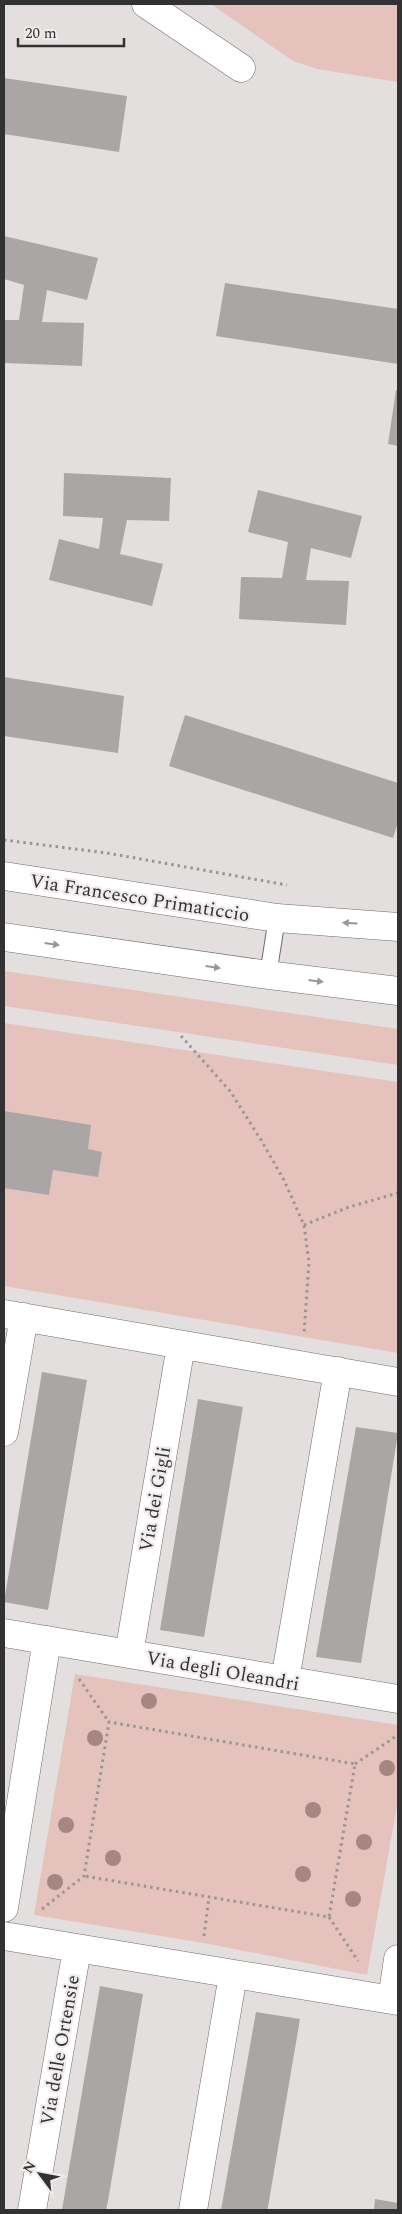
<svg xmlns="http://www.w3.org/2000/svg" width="402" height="2214" viewBox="0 0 402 2214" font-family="Spectral,serif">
  <rect width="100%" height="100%" fill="#e3dfde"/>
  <path fill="#e5c2bc" d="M211,4H398V82L317,69L293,61Z
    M4,971L398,1029V1065L4,1006Z
    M4,1023L398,1082V1353L4,1286Z
    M75,1674L398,1725V1800L367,1975L204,1943L34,1915Z"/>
  <path fill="#aaa6a5" d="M4,78L127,96L119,152L4,134Z
    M4,236L98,258L87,300L47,290L42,322L84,323L82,366L4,363V320H19L24,285L4,279Z
    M225,283L398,309V364L216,336Z
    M396,390H398V446L388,444Z
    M64,473L171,478L169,521L127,520L120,554L163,564L152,606L49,580L59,539L99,549L103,518L63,516Z
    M258,490L362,516L351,558L311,548L306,580L349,581L346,625L239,619L241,577L282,578L288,542L248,532Z
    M4,677L124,696L118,753L4,736Z
    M185,715L398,783V822L393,838L169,766Z
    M4,1111L91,1125L88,1149L102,1152L98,1177L53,1170L49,1195L4,1188Z
    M42,1372L87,1380L48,1610L4,1602Z
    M198,1399L243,1407L204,1637L160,1630Z
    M356,1427L398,1433L361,1663L316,1657Z
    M100,1986L143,1994L108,2201L106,2210H62Z
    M256,2012L300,2019L268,2207L267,2210H221Z
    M375,2199L398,2203V2210H374Z"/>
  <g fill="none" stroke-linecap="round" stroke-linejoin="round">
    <g stroke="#706c6b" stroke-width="18">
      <path id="service" d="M268,975L277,918"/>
    </g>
    <g stroke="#706c6b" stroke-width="29">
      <path id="minor" d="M146,4L241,68
        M4,1314L398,1382
        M4,1432L24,1317
        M4,1633L398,1699
        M129,1654L181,1345
        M285,1680L338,1371
        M4,1908L47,1640
        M4,1936L398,2001
        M392,2000L398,1959
        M32,2210L77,1949
        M193,2210L233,1975"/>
    </g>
    <g stroke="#706c6b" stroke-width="29">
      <path id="tertiary" d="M4,876L277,918L398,927
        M4,937L268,975L398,991"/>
    </g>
    <path stroke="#989695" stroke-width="3" stroke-dasharray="2.5 4" stroke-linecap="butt" d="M4,840L107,853L287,885
      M181,1036L230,1091L261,1140L284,1180L304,1225L309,1263L304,1334
      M304,1225L349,1207L398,1193
      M79,1679L109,1722
      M355,1764L398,1735
      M42,1909L84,1876L109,1722L355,1764L329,1917L84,1876
      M329,1917L358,1961
      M204,1936L209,1897"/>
    <use href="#service" stroke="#fff" stroke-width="16"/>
    <use href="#minor" stroke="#fff" stroke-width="28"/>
    <use href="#tertiary" stroke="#fff" stroke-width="28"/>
  </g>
  <g fill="#a68682">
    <circle cx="149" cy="1701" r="8"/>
    <circle cx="95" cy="1738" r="8"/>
    <circle cx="387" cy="1768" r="8"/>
    <circle cx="313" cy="1810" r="8"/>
    <circle cx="66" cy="1825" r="8"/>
    <circle cx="364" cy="1842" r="8"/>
    <circle cx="113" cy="1858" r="8"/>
    <circle cx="303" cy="1874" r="8"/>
    <circle cx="55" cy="1882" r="8"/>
    <circle cx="353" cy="1899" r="8"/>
  </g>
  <defs><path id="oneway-solid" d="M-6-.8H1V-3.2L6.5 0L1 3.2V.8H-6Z" transform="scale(1.25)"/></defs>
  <g fill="#999898">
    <use href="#oneway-solid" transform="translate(350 923) rotate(-176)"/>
    <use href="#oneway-solid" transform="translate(52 944) rotate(8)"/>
    <use href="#oneway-solid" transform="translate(213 967) rotate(8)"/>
    <use href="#oneway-solid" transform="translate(316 981) rotate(7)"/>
  </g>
  <g text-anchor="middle" stroke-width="4.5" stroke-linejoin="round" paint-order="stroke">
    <g font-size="19" fill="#333232" stroke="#f0eceb">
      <text transform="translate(140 897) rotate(9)" y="7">Via Francesco Primaticcio</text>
      <text transform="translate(154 1499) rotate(-80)" y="7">Via dei Gigli</text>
      <text transform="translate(223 1670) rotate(10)" y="7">Via degli Oleandri</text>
      <text transform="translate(59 2050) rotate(-80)" y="7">Via delle Ortensie</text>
    </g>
  </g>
  <rect width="402" height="2214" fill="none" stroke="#333232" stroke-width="10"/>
  <g transform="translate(40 2174) rotate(302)" stroke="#f0eceb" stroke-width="4" paint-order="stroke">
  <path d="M0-4L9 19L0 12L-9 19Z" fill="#333232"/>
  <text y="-8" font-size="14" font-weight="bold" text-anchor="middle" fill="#333232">N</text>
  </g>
  <path d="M18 38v8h106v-8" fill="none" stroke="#333232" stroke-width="2.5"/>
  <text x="25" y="38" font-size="15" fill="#333232" stroke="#f0eceb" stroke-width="4" paint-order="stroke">20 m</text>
</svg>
